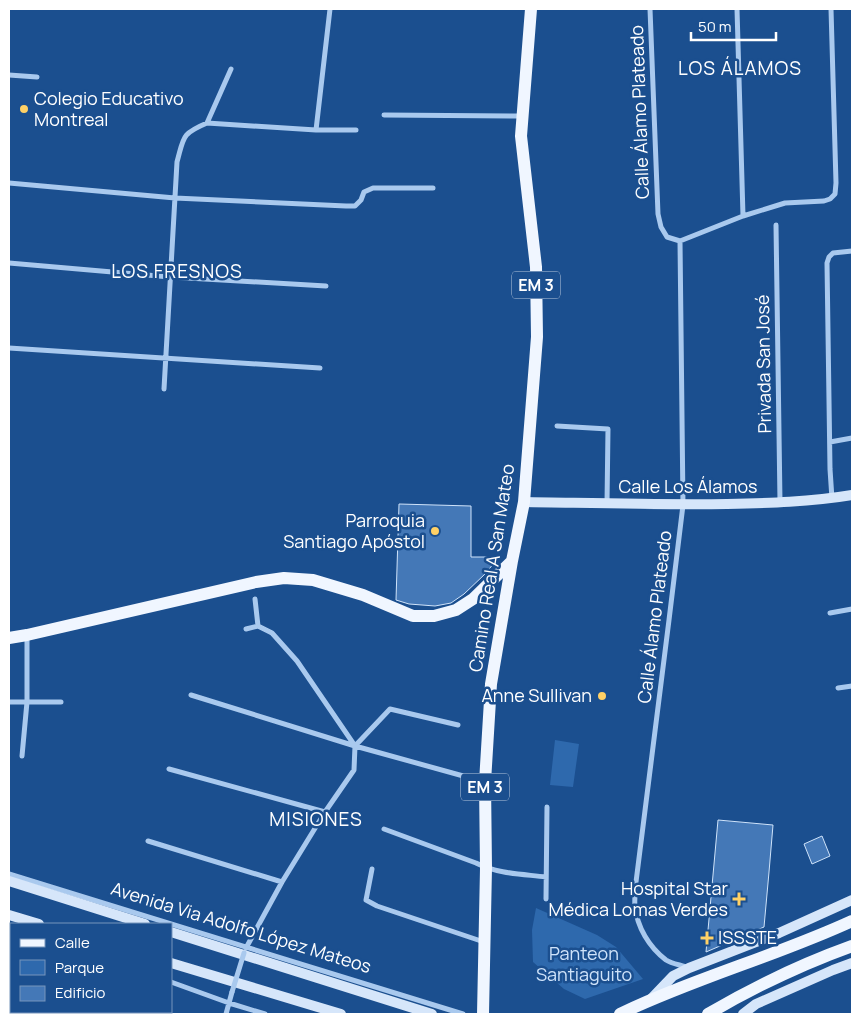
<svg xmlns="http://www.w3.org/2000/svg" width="861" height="1023" viewBox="0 0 861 1023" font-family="Manrope,sans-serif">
  <rect width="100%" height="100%" fill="#1b4f8f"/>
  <path fill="#2e69ad" d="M555,740L579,744L573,787L550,785Z
    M536,908L597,935L616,947L643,979L585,999L564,989L533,962L532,930Z"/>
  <path fill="#4478b7" stroke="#cfe3fa" d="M399,504L471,506V557H499L485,574L464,594L451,603L435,606L409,604L396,600Z
    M718,820L773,825L769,872L764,927L706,952Z
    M822,836L830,856L812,864L804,844Z"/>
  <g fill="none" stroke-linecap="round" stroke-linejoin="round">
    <path stroke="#a9c9ee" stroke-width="5" d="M650,9L658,214L661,227L667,237L680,241L743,216L785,203L824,201L830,199L835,194L836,183L831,9
      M737,9L743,216
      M9,75L37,77
      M384,115L522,116
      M207,123L231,69
      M316,130L330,9
      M9,183L175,198L346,206H355L361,200L364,192L373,188H433
      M776,225L780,502
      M680,241L683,505L669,620L636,882C636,890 634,898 635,906C637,927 649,947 666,960C672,964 682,965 689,968
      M9,263L170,277L326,286
      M9,348L320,368
      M164,389L177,162C184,137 181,134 207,123L316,130H356
      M557,426L608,429L607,503
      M830,442L852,438
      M832,499L830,469L827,263L829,257L833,253L852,251
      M830,613L852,609
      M246,629L258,626
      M838,688L852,686
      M191,695L355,746L485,782
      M9,702H61
      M355,746L390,709L458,725
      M22,756L27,702V635
      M169,769L325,812
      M384,829L476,863C498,874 522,874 546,877
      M148,841L282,882
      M372,869L366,900L377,906L484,942
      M9,874L463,1014
      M546,899L547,807
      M9,926L11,927
      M246,948L282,882L325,812L354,770L355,746L297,661L272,633L258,626L255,599
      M171,982L229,1003L265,1014
      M9,1009L11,1010
      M17,1012L25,1014
      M226,1014L232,992"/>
    <path stroke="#d6e6fa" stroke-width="10" d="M524,502C591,503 659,505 727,504C769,503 810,502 852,495
      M9,881L145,924
      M9,915L39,924
      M171,932L432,1014
      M171,963L341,1014
      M651,999L673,976L689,968L779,933L852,900
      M743,1014L756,1004L833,970L852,963"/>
    <path stroke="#f0f6ff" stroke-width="12" d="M9,638L27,635L256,582L284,578L313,580L363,595L413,616H434L456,610L473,599L512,561
      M483,1014L486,868L485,782L491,684L512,561L524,502L537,337L536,267L521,136L531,9
      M620,1014C695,978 776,956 852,921
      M708,1014C754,987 802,964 852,946"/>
    <path stroke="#a9c9ee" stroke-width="5" d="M232,992L244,953"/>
  </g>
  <g fill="#ffd166" stroke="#1b4f8f" stroke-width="2">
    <circle cx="24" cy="109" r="5"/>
    <circle cx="435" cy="531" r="5"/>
    <circle cx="602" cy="696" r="5"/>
    <path d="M736.5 891.5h5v5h5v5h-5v5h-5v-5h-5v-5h5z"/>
    <path d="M704.5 930.5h5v5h5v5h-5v5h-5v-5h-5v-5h5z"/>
  </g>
  <g text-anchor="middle" stroke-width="5" stroke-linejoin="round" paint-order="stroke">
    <g fill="#1b4f8f" stroke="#bbcadd" stroke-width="1">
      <rect x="512" y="271.5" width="48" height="27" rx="4"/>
      <rect x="461" y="773.5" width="48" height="27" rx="4"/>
    </g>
    <g font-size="16" font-weight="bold" fill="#fff">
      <text x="536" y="291">EM 3</text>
      <text x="485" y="793">EM 3</text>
    </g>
    <g font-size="18" fill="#fff" stroke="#1b4f8f" text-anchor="end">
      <text x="34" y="105" text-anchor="start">Colegio Educativo<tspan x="34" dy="21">Montreal</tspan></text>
      <text x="425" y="527">Parroquia<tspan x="425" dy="21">Santiago Apóstol</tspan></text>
      <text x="592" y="702">Anne Sullivan</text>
      <text x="728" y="895">Hospital Star<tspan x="728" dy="21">Médica Lomas Verdes</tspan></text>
      <text x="718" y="944" text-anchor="start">ISSSTE</text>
    </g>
    <g font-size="18" fill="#fff" stroke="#1b4f8f">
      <text transform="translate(640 112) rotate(-92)" y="6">Calle Álamo Plateado</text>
      <text transform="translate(764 364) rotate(-91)" y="6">Privada San José</text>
      <text x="688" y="493">Calle Los Álamos</text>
      <text transform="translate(492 568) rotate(-81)" y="6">Camino Real A San Mateo</text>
      <text transform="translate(655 617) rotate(-83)" y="6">Calle Álamo Plateado</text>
      <text transform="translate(241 928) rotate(17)" y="6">Avenida Via Adolfo López Mateos</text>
    </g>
    <g font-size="18" fill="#cfe3fa" stroke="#1b4f8f">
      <text x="584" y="960">Panteon<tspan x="584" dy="21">Santiaguito</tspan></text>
    </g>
    <g font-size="19" letter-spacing="1" fill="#fff" stroke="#1b4f8f">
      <text x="740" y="75">LOS ÁLAMOS</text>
      <text x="177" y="278">LOS FRESNOS</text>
      <text x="316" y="826">MISIONES</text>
    </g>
  </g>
  <rect width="861" height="1023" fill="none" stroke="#ffffff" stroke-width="20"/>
  <rect x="10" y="923" width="162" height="90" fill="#1b4f8f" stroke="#7695bc"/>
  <rect x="20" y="939" width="25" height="8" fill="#f0f6ff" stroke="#7695bc"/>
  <text x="55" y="948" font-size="15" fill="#ffffff">Calle</text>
  <rect x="20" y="960" width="25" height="15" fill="#2e69ad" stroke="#7695bc"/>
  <text x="55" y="973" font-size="15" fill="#ffffff">Parque</text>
  <rect x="20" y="986" width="25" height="15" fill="#4478b7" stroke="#7695bc"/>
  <text x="55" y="998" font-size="15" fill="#ffffff">Edificio</text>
  <path d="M691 32v8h85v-8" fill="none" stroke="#ffffff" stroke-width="2.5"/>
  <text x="698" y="32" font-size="15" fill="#ffffff" stroke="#1b4f8f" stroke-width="4" paint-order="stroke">50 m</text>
</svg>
